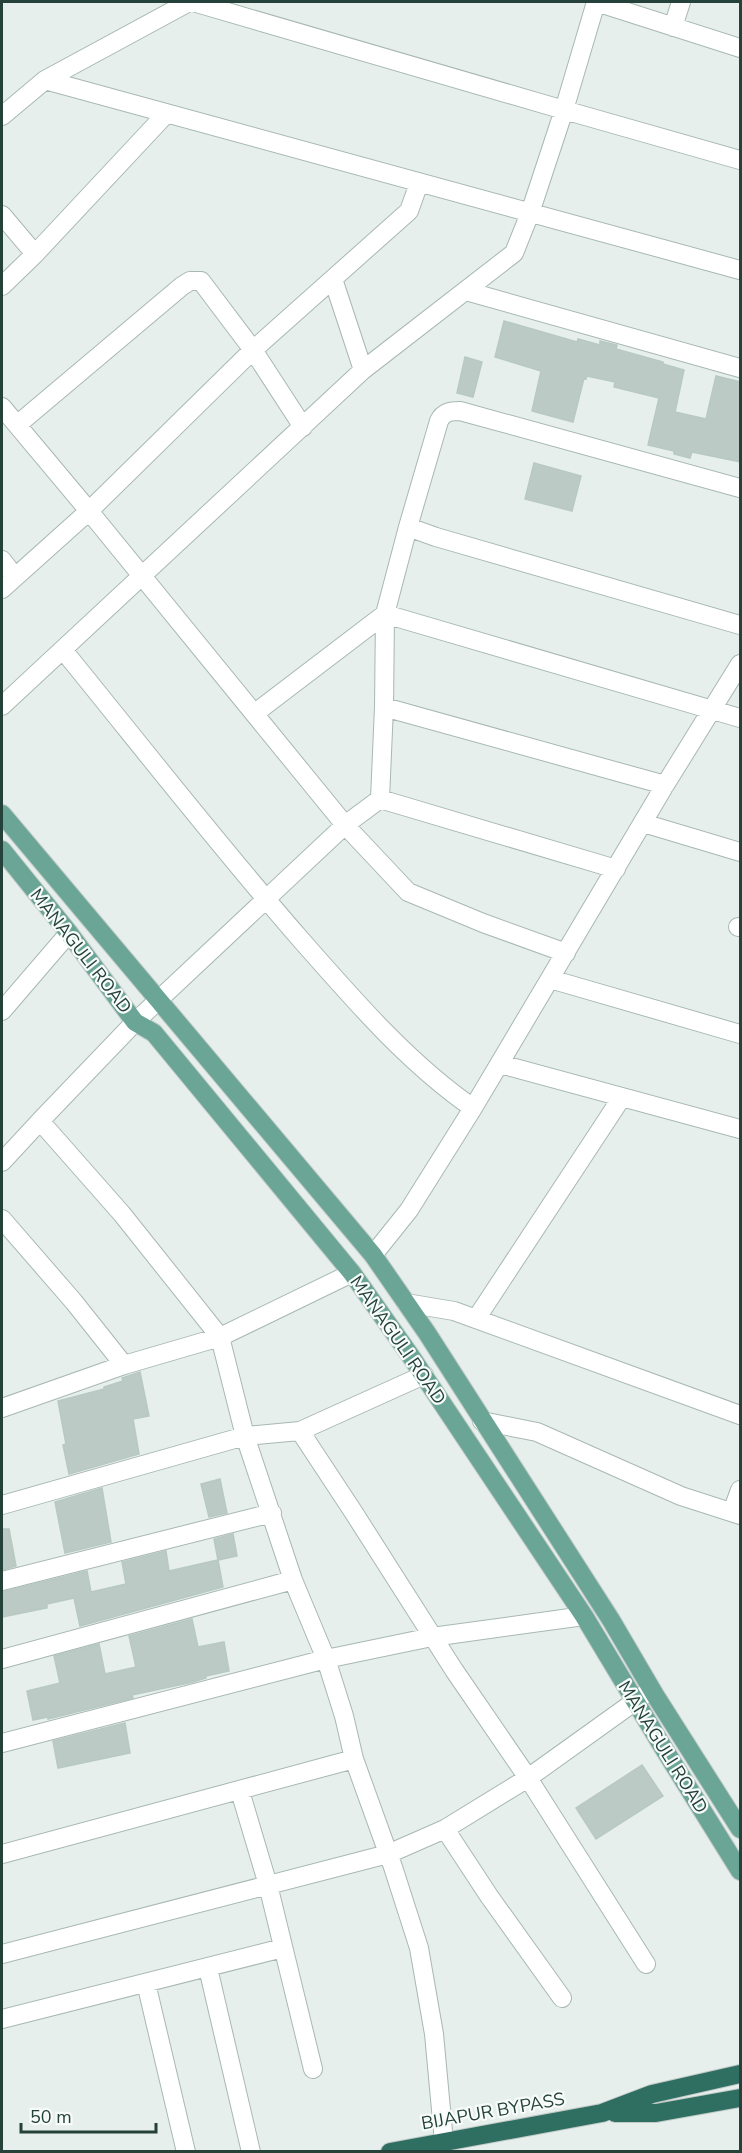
<svg xmlns="http://www.w3.org/2000/svg" width="742" height="2153" viewBox="0 0 742 2153" font-family="'Nunito Sans',sans-serif">
  <rect width="100%" height="100%" fill="#e6efeb"/>
  <path fill="#bbcac4" stroke="#b8c9c2" stroke-width="1.5" d="M504,321L577,342L578,339L600,345V341L617,345L616,349L663,362V364L684,370L675,412L706,419L716,376L741,382V462L692,452L690,458L674,454V451L648,445L659,398L614,387L615,382L587,376L586,379L584,378L573,422L532,411L541,371L495,357Z
    M465,357L482,362L473,397L457,393Z
    M534,463L581,476L572,511L525,499Z
    M140,1372L149,1416L133,1419L139,1454L69,1474L63,1445L66,1444L58,1401L104,1389V1387L123,1381L122,1378Z
    M220,1479L227,1513L209,1517L201,1484Z
    M102,1488L111,1542L65,1553L55,1502Z
    M2,1529H9L16,1566L2,1570Z
    M233,1534L237,1556L218,1560L214,1539Z
    M166,1551L169,1571L218,1560L223,1587L80,1626L74,1598L47,1604V1608L2,1617V1592L87,1571L91,1592L126,1584L122,1562Z
    M192,1619L198,1647L224,1642L229,1671L206,1676V1678L193,1682L132,1695L133,1698L48,1719V1717L33,1720L27,1691L60,1683L54,1656L99,1644L105,1674L136,1667L129,1636Z
    M125,1723L130,1753L58,1768L53,1741Z
    M642,1765L663,1796L596,1839L576,1808Z"/>
  <g fill="none" stroke-linecap="round" stroke-linejoin="round">
    <g stroke="#a8b8b2" stroke-width="20">
      <path id="street" d="M193,2L564,110L530,213L514,253L363,370L333,279
        M673,27L681,2
        M740,48L596,2L564,110L740,160
        M45,80L740,270
        M2,116L45,80L189,2
        M419,183L409,211L253,350L89,511L345,825L408,892L483,923L566,953
        M2,215L35,254L166,114
        M2,286L35,254
        M466,291L740,368
        M2,407L89,511L2,589
        M17,425L182,286L190,281H201L253,350L303,427
        M408,527L439,421C443,412 451,411 460,411L740,488
        M2,560L15,577
        M63,650C142,747 219,846 302,941C354,1000 408,1063 473,1108
        M2,706L363,370
        M384,707L665,785
        M255,713L385,614L740,718
        M380,799L384,707L385,614L408,527L436,537L740,625
        M643,823L740,852
        M738,927H740
        M550,979L740,1034
        M2,1011L69,933
        M500,1064L740,1129
        M2,1162L40,1121
        M2,1219L74,1302L124,1365
        M373,1255L409,1210L473,1108L665,785L740,664
        M406,1303L454,1311L740,1415
        M476,1319L622,1097
        M2,1408L124,1365L220,1337L352,1273
        M482,1421L537,1432L681,1496L740,1515
        M300,1431L354,1513L454,1670L528,1778L646,1964
        M2,1505L245,1436L300,1431L424,1375
        M732,1512L740,1490
        M2,1581L272,1513
        M2,1659L293,1580
        M2,1743L326,1659L432,1637L584,1616
        M240,1791L268,1885L313,2069
        M445,1829L489,1896L562,1998
        M2,1854L354,1759
        M2,1954L388,1854L445,1829L528,1778L648,1692
        M208,1968L251,2152
        M146,1983L186,2152
        M2,2019L283,1948
        M444,2142L434,2034L419,1948L393,1867L354,1759L344,1716L326,1659L293,1580L245,1436L220,1337L122,1214L40,1121L135,1022L345,825L380,799L616,869"/>
    </g>
    <g stroke="#c2cac8" stroke-width="20">
      <path id="primary" d="M2,814L373,1255L427,1333L611,1620L655,1695L740,1829
        M2,850L69,933L135,1022L154,1033L352,1273L410,1355L584,1616L661,1744L740,1871"/>
    </g>
    <g stroke="#c2cac8" stroke-width="20">
      <path id="highway" d="M615,2113H656L740,2098
        M390,2152L602,2113L652,2094L740,2074"/>
    </g>
    <use href="#street" stroke="#fff" stroke-width="18"/>
    <use href="#primary" stroke="#6aa596" stroke-width="18"/>
    <use href="#highway" stroke="#2f6f62" stroke-width="18"/>
  </g>
  <g text-anchor="middle" stroke-width="4.5" stroke-linejoin="round" paint-order="stroke">
    <g font-size="18" fill="#24423a" stroke="#f7fbf9">
      <text transform="translate(81 951) rotate(52)" y="6">MANAGULI ROAD</text>
      <text transform="translate(398 1340) rotate(55)" y="6">MANAGULI ROAD</text>
      <text transform="translate(663 1747) rotate(58)" y="6">MANAGULI ROAD</text>
      <text transform="translate(493 2111) rotate(-10)" y="6">BIJAPUR BYPASS</text>
    </g>
  </g>
  <rect width="742" height="2153" fill="none" stroke="#24423a" stroke-width="6"/>
  <path d="M21 2123v9h135v-9" fill="none" stroke="#24423a" stroke-width="3"/>
  <text x="30" y="2123" font-size="18" fill="#24423a" stroke="#f7fbf9" stroke-width="4.5" paint-order="stroke">50 m</text>
</svg>
